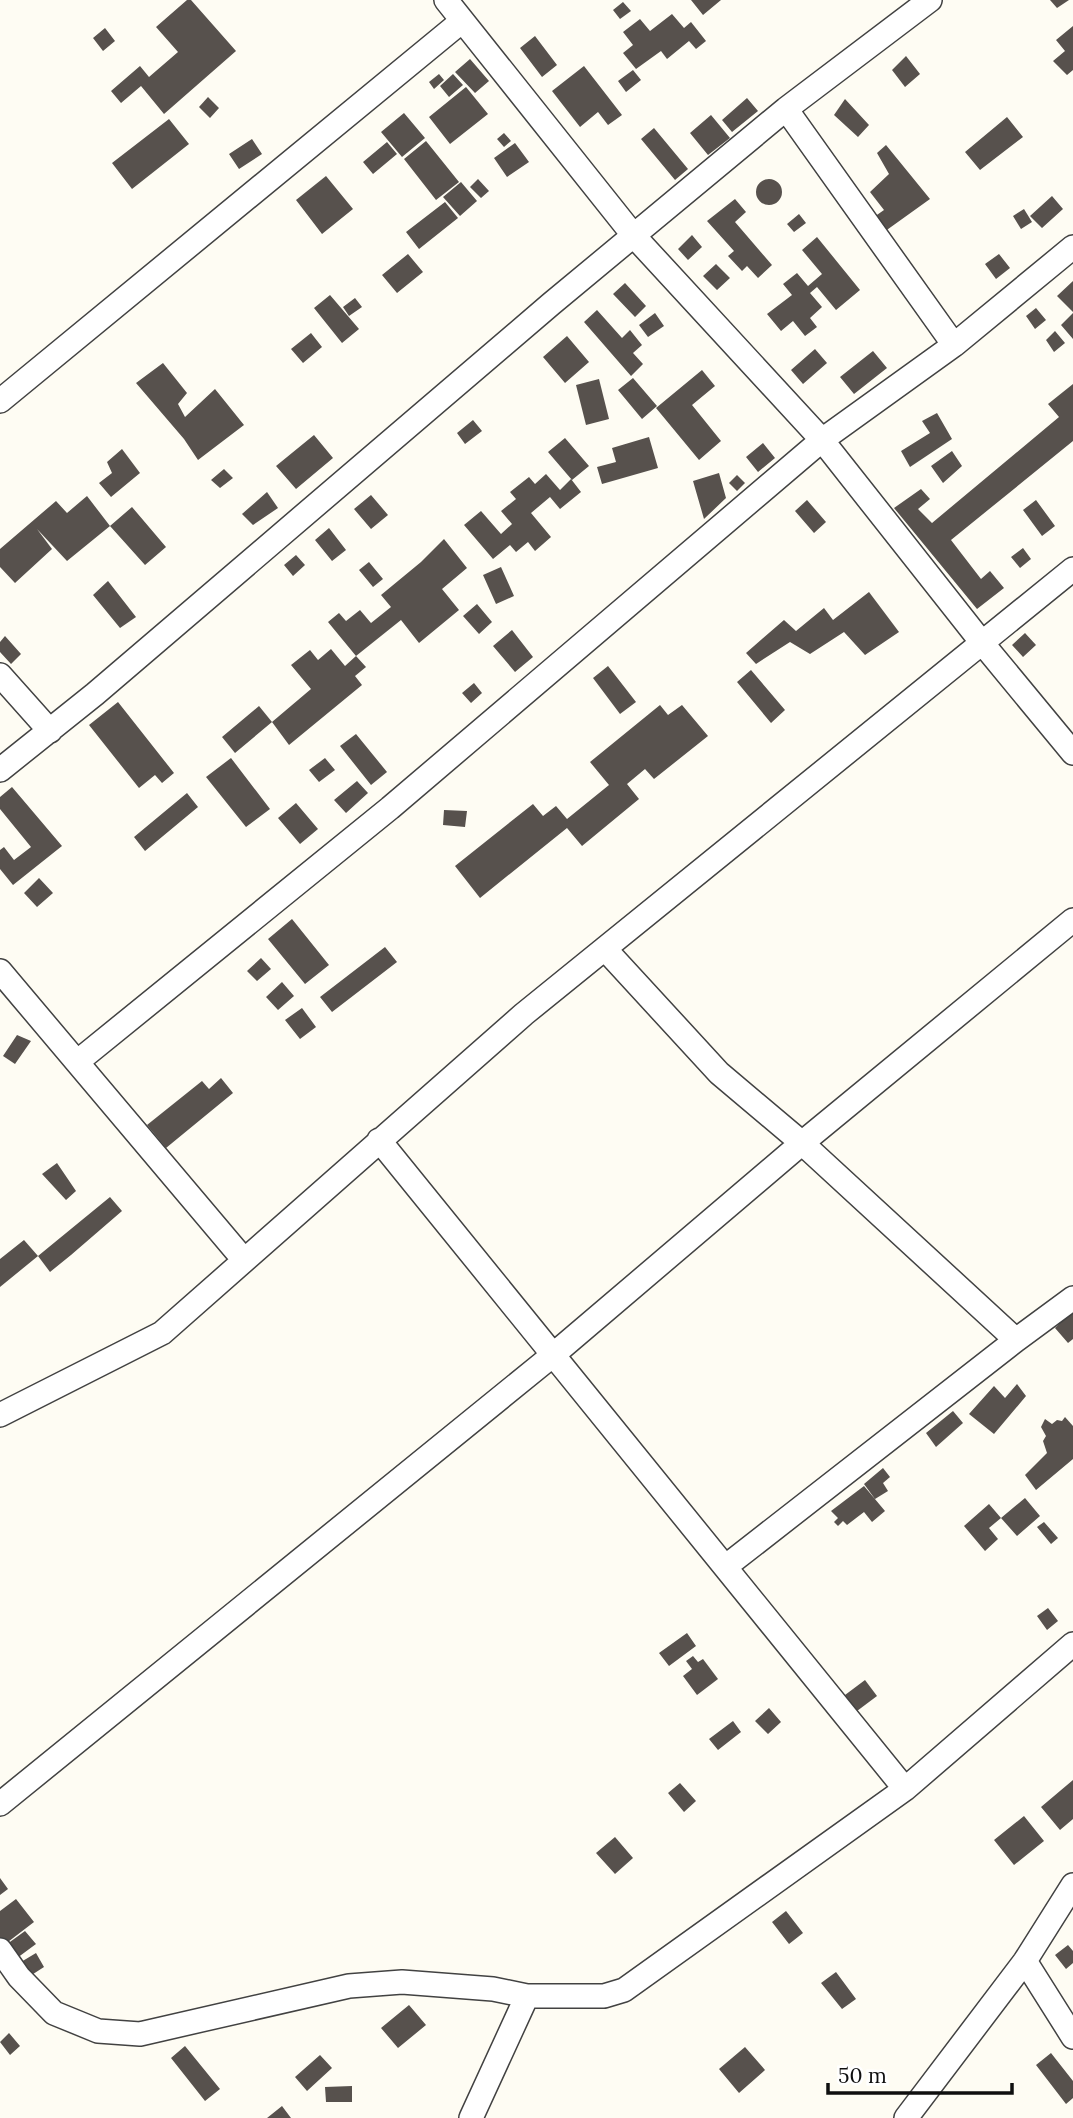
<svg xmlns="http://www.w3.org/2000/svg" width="1073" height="2118" viewBox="0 0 1073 2118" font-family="Lora,serif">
  <rect width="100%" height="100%" fill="#fefcf3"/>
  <path fill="#57514d" d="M187,0H191L236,51L164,114L141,86L121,103L111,91L140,66L149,77L178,52L156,27Z
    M691,0H721L703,15Z
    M1050,0H1069L1057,8Z
    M623,2L631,11L620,19L613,10Z
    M672,14L684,28L691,22L706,41L696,49L689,41L667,59L661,51L636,69L623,53L633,45L623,32L640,19L650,31Z
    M1073,26V70L1067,75L1053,61L1065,51L1056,40Z
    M105,28L115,41L103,51L93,38Z
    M535,36L557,65L542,77L520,48Z
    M906,56L920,74L905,87L892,70Z
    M470,59L489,81L475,93L455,72Z
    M584,66L622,115L608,125L598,112L580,127L552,91Z
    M633,70L641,80L626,92L618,81Z
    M439,74L444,80L434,89L429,82Z
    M453,74L463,85L449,97L440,86Z
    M466,87L488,114L450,144L429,117Z
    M208,97L219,108L210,118L199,107Z
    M747,98L758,111L732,132L722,120Z
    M845,99L869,125L858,137L834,115Z
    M404,113L425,138L402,157L381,132Z
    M711,115L730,138L708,155L690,133Z
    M1007,117L1023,137L980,170L965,152Z
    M169,119L189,144L132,189L112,163Z
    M654,128L688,169L675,180L641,139Z
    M504,133L511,141L504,147L497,139Z
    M252,139L262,154L239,169L229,154Z
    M426,141L459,182L436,200L404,159Z
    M387,142L397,154L373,174L363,162Z
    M515,143L529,162L507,177L494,158Z
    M886,145L930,199L884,232L874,217L884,210L870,192L889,174L877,153Z
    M326,176L353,209L322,234L296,200Z
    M478,179L489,191L481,198L470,187Z
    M756 192a13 13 0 1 1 26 0a13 13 0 1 1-26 0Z
    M461,182L477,201L460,216L443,197Z
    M1052,196L1063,209L1042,228L1030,216Z
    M735,199L746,212L735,222L772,265L758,278L747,266L742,271L728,256L734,251L707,221Z
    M445,202L458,218L419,249L406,232Z
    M1024,209L1032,222L1021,229L1013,216Z
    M799,214L806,223L794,232L787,224Z
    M692,235L702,247L688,260L678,249Z
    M817,237L860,290L836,310L817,287L810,293L822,307L810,318L817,327L805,336L793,321L781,331L767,314L792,295L783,284L797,273L808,286L822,274L802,250Z
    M408,254L423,272L397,293L382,275Z
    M999,254L1010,268L996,279L985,264Z
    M716,264L730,278L717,290L703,276Z
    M1073,281V312L1057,296Z
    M625,283L646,306L635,317L613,294Z
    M330,295L359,329L342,343L314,308Z
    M355,298L362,307L349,316L343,307Z
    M1036,308L1046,320L1035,329L1026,316Z
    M597,310L622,338L630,330L642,345L633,353L643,364L631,376L584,322Z
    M655,313L664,326L648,337L639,325Z
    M1073,313V339L1061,325Z
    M1055,331L1065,343L1054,352L1046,340Z
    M311,333L322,347L303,363L291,349Z
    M567,336L589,362L565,383L543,357Z
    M815,349L827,363L803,384L791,370Z
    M873,351L887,368L854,394L840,377Z
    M163,363L187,393L178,404L185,417L215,389L244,425L198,460L184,439L136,383Z
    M702,370L715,386L692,405L721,441L699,460L656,408Z
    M633,378L657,406L642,419L618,390Z
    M599,379L609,419L586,425L576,385Z
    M1073,384V441L951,540L981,579L990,571L1004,588L977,609L894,508L921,489L930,499L918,509L932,523L1059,417L1048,404Z
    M937,413L952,439L910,467L901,451L930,433L922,421Z
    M473,420L482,431L465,444L457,433Z
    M314,435L333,458L296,489L276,466Z
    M649,437L658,468L602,484L597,467L616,462L612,448Z
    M565,438L589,466L572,480L548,452Z
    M763,443L775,458L758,472L746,457Z
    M122,449L140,473L111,497L99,483L112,473L107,462Z
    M952,451L962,466L943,483L931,466Z
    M224,469L233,478L220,488L211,480Z
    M719,473L726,498L704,519L693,481Z
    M546,474L560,490L571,479L581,492L560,509L550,497L531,513L551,537L535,551L528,542L516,552L510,545L493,559L464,525L481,511L501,534L512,524L501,511L516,499L510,492L529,477L535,484Z
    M737,475L745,483L737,491L729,483Z
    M267,492L278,508L253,525L242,514Z
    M371,495L388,515L371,529L354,509Z
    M87,496L110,526L132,507L166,547L145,565L110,526L67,561L37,529L52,549L15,583L0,567V549L56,501L67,513Z
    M807,500L826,522L814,533L795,511Z
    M1036,500L1055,526L1042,536L1023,510Z
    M329,528L346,550L332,561L315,540Z
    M444,539L467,568L442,589L459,610L419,643L401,620L356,656L328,622L339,613L346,621L360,610L371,623L391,607L381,595L421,562Z
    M1023,548L1031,559L1020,568L1011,557Z
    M296,555L305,565L293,576L284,565Z
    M369,562L383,579L373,587L359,570Z
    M501,567L514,596L496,604L483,575Z
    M108,581L136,617L120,628L93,595Z
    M869,592L899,632L865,655L844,632L810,654L790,642L756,664L746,653L784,620L796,631L824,608L833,620Z
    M477,604L492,622L479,634L463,616Z
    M512,630L533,657L515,672L493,646Z
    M1025,633L1036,645L1023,657L1012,645Z
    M5,636L21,654L11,664L0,652V642Z
    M331,649L345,666L356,656L366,667L355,676L362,685L289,745L272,722L235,753L222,737L259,706L272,722L311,689L291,665L310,650L318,660Z
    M608,666L636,702L620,714L593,678Z
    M751,670L785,710L771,723L737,682Z
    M474,683L482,693L471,703L462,693Z
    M118,702L174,773L162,783L155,775L139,788L89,725Z
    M660,705L668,715L682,705L708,736L654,779L645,769L627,784L639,799L582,846L567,828L480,898L455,866L533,804L543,816L556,806L567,819L609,785L590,762Z
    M356,734L387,772L371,785L340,746Z
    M231,758L270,809L246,827L206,777Z
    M325,758L335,770L319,782L309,770Z
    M357,781L368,793L346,813L334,800Z
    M12,787L62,846L13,885L0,869V850L4,847L14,860L31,847L0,809V797Z
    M187,793L198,807L145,851L134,837Z
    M296,803L318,829L300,844L278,818Z
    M444,810L467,811L465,827L443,825Z
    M39,878L53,893L37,907L24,893Z
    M292,919L329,965L305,984L268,939Z
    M385,947L397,962L332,1012L320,997Z
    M261,958L271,969L257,981L247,971Z
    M282,982L294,996L278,1010L266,997Z
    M302,1008L316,1027L300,1039L285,1020Z
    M17,1035L31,1041L15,1064L3,1056Z
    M221,1078L233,1093L166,1148L147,1125L202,1081L209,1089Z
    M57,1163L76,1191L66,1200L42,1174Z
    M110,1197L122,1211L71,1255L50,1272L38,1256L0,1287V1259L24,1240L38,1256Z
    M1073,1310V1339L1068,1343L1055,1328Z
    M1017,1384L1026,1396L994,1434L969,1414L994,1386L1005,1398Z
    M953,1411L963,1423L936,1447L926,1433Z
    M1065,1417L1073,1426V1459L1036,1490L1025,1475L1047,1453L1043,1441L1046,1436L1041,1427L1045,1419L1052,1424L1057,1420L1062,1421Z
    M883,1468L890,1477L883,1483L888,1491L875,1499L864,1484Z
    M864,1486L885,1511L872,1522L864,1512L847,1525L843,1521L838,1526L834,1522L838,1518L831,1511Z
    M1025,1498L1040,1516L1017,1536L1001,1518Z
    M989,1504L1001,1518L989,1528L998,1539L985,1551L964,1526Z
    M1044,1522L1058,1538L1051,1544L1037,1527Z
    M1048,1608L1058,1621L1047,1630L1037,1616Z
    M687,1633L696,1646L669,1666L659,1653Z
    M693,1656L698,1662L703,1659L718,1679L697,1695L683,1676L692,1669L686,1661Z
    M865,1680L877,1696L853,1714L841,1698Z
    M769,1708L781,1722L768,1734L755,1721Z
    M733,1721L741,1732L718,1750L709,1739Z
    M1073,1780V1819L1060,1830L1041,1807Z
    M680,1783L696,1801L684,1812L668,1793Z
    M1024,1816L1044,1841L1014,1865L994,1840Z
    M615,1837L633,1858L615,1874L596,1853Z
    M0,1878L8,1889L0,1895Z
    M16,1899L34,1922L4,1945L0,1940V1911Z
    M786,1911L803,1933L789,1944L772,1922Z
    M25,1931L36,1944L13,1961L3,1947Z
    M1068,1945L1073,1951V1963L1066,1969L1055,1955Z
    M36,1953L44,1967L30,1976L21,1962Z
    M836,1972L856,1999L842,2009L821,1983Z
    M409,2005L426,2025L398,2048L381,2028Z
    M9,2033L20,2046L10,2055L0,2042Z
    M185,2046L220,2089L205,2101L171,2058Z
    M745,2047L765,2070L739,2093L719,2069Z
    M1051,2053L1073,2081V2098L1066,2104L1036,2065Z
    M320,2055L332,2068L307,2091L295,2077Z
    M352,2086V2102H326L325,2087Z
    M282,2106L291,2118H267Z"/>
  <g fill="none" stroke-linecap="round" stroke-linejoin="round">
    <g stroke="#424242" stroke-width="26">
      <path id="street" d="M446,0L634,236L822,440L983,644L1073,753
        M786,109L954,345
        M0,401L462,21
        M0,675L50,731
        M0,770L95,694L551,304L786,109L930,0
        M605,949L719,1073L802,1143L1016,1340
        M0,971L244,1260
        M77,1062L390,808L822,440L954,345L1073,247
        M379,1140L905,1789
        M0,1415L162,1333L524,1014L1073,569
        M725,1567L1016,1340L1073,1298
        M0,1804L553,1355L802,1143L1073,920
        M0,1950L19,1977L54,2013L98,2031L140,2034L349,1986L402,1982L493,1989L527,1996H604L624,1990L905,1789L1073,1644
        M1025,1961L1073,2037
        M471,2118L527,1996
        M906,2118L1025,1961L1073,1885"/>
    </g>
    <use href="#street" stroke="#fff" stroke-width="23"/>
  </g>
  <path d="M828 2083v10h184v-10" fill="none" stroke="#0f0f0f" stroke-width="3.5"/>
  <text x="838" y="2083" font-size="21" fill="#0f0f0f" stroke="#ffffff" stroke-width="5" paint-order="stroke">50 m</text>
</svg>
